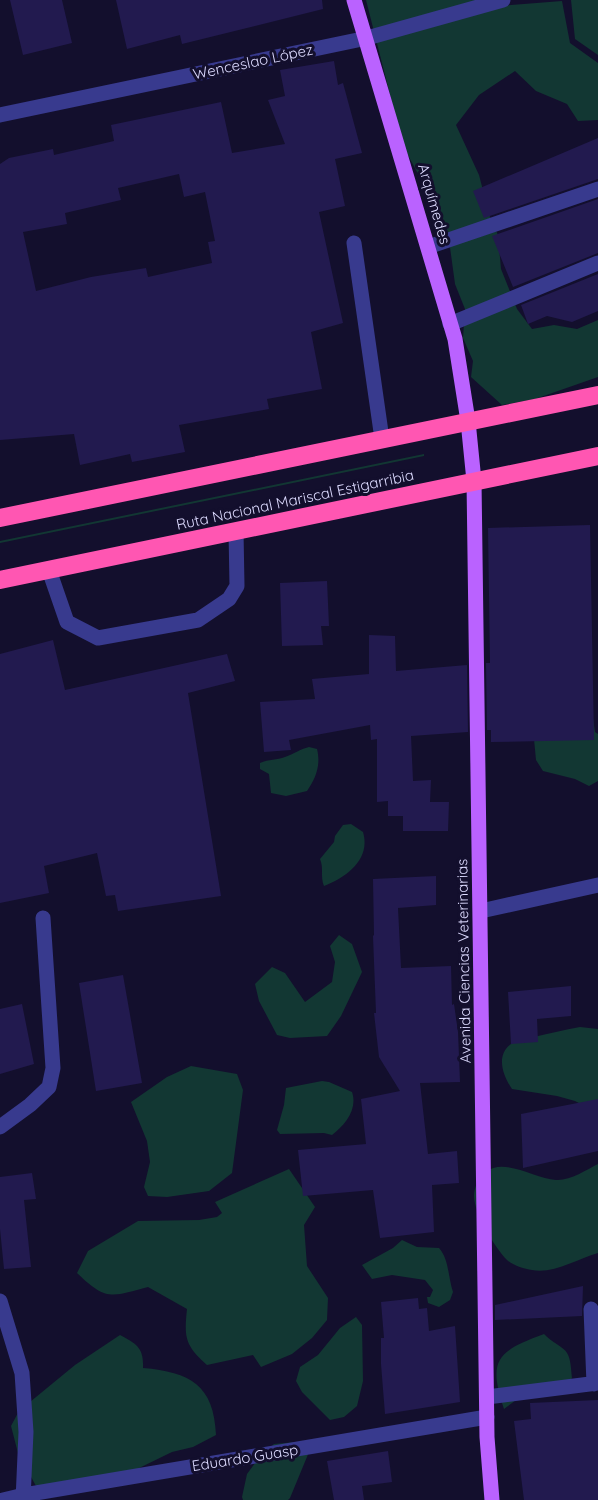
<svg xmlns="http://www.w3.org/2000/svg" width="598" height="1500" viewBox="0 0 598 1500" font-family="Quicksand,sans-serif">
  <rect width="100%" height="100%" fill="#130f2d"/>
  <path fill="#123733" d="M366,0H506L499,6L562,1L570,43L598,63V120L578,121L567,104L536,91L515,71L479,95L456,125L479,175L490,217L498,235L501,269L517,309L532,329L554,325L577,329L598,320V377L535,399L502,405L471,377L473,361L463,338L465,309L455,284L449,240L433,213L423,183L403,146Z
    M571,0H598V55L575,39Z
    M424,454V456L0,543V541Z
    M593,718L595,732L598,734V781L589,786L575,779L543,771L536,760L534,739Z
    M309,747L317,749C321,765 316,778 307,791L286,796L271,793L269,774L260,769V763C269,759 277,760 285,757C294,754 300,749 309,747Z
    M351,824L363,832C371,859 347,877 324,886C320,877 324,868 320,859L334,842L335,836L343,825Z
    M339,935L352,944L362,972L341,1016L327,1036L290,1038L277,1035L259,1001L255,984L272,967L285,973L305,1002L332,982L335,962L330,946Z
    M580,1027L598,1029V1113L575,1101L557,1096L512,1089C502,1074 494,1052 516,1041C521,1039 529,1039 534,1037C550,1033 564,1030 580,1027Z
    M191,1066L237,1074L243,1090L232,1173L209,1191L167,1197L148,1196L144,1187L150,1162L147,1141L131,1102L167,1077Z
    M322,1081L329,1082L352,1092C358,1109 345,1125 332,1135L324,1133L280,1134L277,1130L284,1105L286,1088Z
    M598,1164V1253C577,1259 554,1274 532,1270C524,1269 514,1266 507,1260C495,1248 474,1213 474,1196C474,1187 479,1178 486,1172C504,1157 535,1179 556,1180C570,1181 586,1170 598,1164Z
    M289,1169L315,1207L304,1225L307,1266L328,1298L327,1320L312,1338L292,1354L261,1367L253,1355L207,1365C185,1345 184,1338 187,1309L148,1287C111,1297 106,1301 77,1273L88,1251L138,1221L199,1220L217,1217L222,1213L215,1202Z
    M402,1240L417,1247L439,1248C449,1259 448,1277 453,1292L450,1300L439,1307L428,1303L427,1297H430L433,1290L425,1280L392,1275L372,1279L362,1265L393,1248Z
    M356,1317L362,1325L363,1381L357,1406L344,1417L330,1420L302,1392L296,1381L300,1367L318,1355L340,1328Z
    M544,1334C551,1342 564,1347 567,1353C571,1359 571,1370 572,1378L562,1391L520,1397L504,1409C487,1359 498,1351 544,1334Z
    M120,1335C137,1344 144,1348 143,1368C190,1372 214,1385 216,1435L193,1447L172,1452L133,1471L36,1486L18,1453L11,1426L19,1411L75,1365Z
    M296,1442L309,1452L290,1498L288,1500H243L242,1497L247,1474L261,1455L274,1444Z"/>
  <path fill="#221a4f" fill-rule="evenodd" d="M10,0H62L72,43L23,55Z
    M116,0H322L323,9L182,44L180,35L127,49Z
    M334,61L338,85L343,83L362,153L335,159L345,206L319,212L343,323L311,332L322,389L267,399L269,409L179,425L185,452L132,462L130,454L80,465L74,434L0,440V164L9,158L53,149L54,155L114,141L111,125L221,102L232,153L285,144L268,100L285,96L280,70ZM179,174L184,197L205,192L215,241L208,242L212,263L148,277L146,268L91,277L36,291L23,232L67,224L65,213L121,200L118,188Z
    M598,138V179L484,218L473,191Z
    M598,199V253L513,287L492,236Z
    M598,274V311L572,322L547,316L528,324L521,305Z
    M590,525L594,740L491,742V730H487L486,663H490L488,528Z
    M327,581L329,626H321L323,645L282,646L280,583Z
    M369,635L395,636L396,671L467,665L468,732L411,736L413,781L431,780L430,802H449L448,831H403V816H388V801L377,802V739L371,740L370,725L289,740L291,750L264,752L260,702L315,699L312,679L369,674Z
    M53,640L65,690L227,654L235,681L188,693L221,896L118,911L115,895L106,896L97,853L44,866L49,893L0,903V654Z
    M436,876V905L398,908L401,968L451,966L452,1005L454,1004L458,1032L460,1082L420,1083L428,1154L457,1151L459,1183L432,1185L434,1232L380,1238L373,1190L303,1196L298,1150L366,1144L361,1099L400,1091L379,1057L374,1013H376L373,936L374,935L373,879Z
    M123,975L142,1083L96,1091L79,983Z
    M571,986V1016L537,1019L538,1042L511,1044L508,992Z
    M22,1004L34,1064L0,1074V1009Z
    M598,1099V1151L523,1168L521,1114Z
    M32,1173L36,1199L24,1200L31,1267L4,1269L0,1229V1177Z
    M583,1286L582,1316L495,1320V1305Z
    M418,1298L419,1309L427,1308L429,1331L455,1326L460,1402L385,1414L381,1364V1338H384L381,1302Z
    M598,1400V1500H524L514,1421L531,1419L530,1403Z
    M388,1451L392,1482L362,1486L364,1500H334L327,1461Z"/>
  <g fill="none" stroke-linecap="round" stroke-linejoin="round">
    <path stroke="#383a8e" stroke-width="15" d="M0,115L367,38L503,0
      M354,243L382,439
      M428,247L598,189
      M450,324L598,263
      M49,570L67,622L98,638L198,620L229,599L237,586L236,531
      M481,911L598,885
      M0,1127L30,1105L49,1087L53,1068L43,918
      M0,1301L22,1373L26,1432L23,1500
      M591,1309L594,1384
      M487,1397L598,1383
      M3,1500L24,1495L487,1417"/>
    <path stroke="#ba62ff" stroke-width="15" d="M354,0L455,339L468,421L474,481L487,1437L492,1500"/>
    <path stroke="#ff56b2" stroke-width="18" d="M0,518L598,395
      M0,580L598,456"/>
  </g>
  <g text-anchor="middle" stroke-width="6" stroke-linejoin="round" paint-order="stroke">
    <g font-size="15" fill="#dddbff" stroke="#130f2d">
      <text transform="translate(253 62) rotate(-12)" y="5">Wenceslao López</text>
      <text transform="translate(434 204) rotate(74)" y="5">Arquímedes</text>
      <text transform="translate(295 500) rotate(-12)" y="5">Ruta Nacional Mariscal Estigarribia</text>
      <text transform="translate(464 961) rotate(-91)" y="5">Avenida Ciencias Veterinarias</text>
      <text transform="translate(245 1458) rotate(-9)" y="5">Eduardo Guasp</text>
    </g>
  </g>
</svg>
